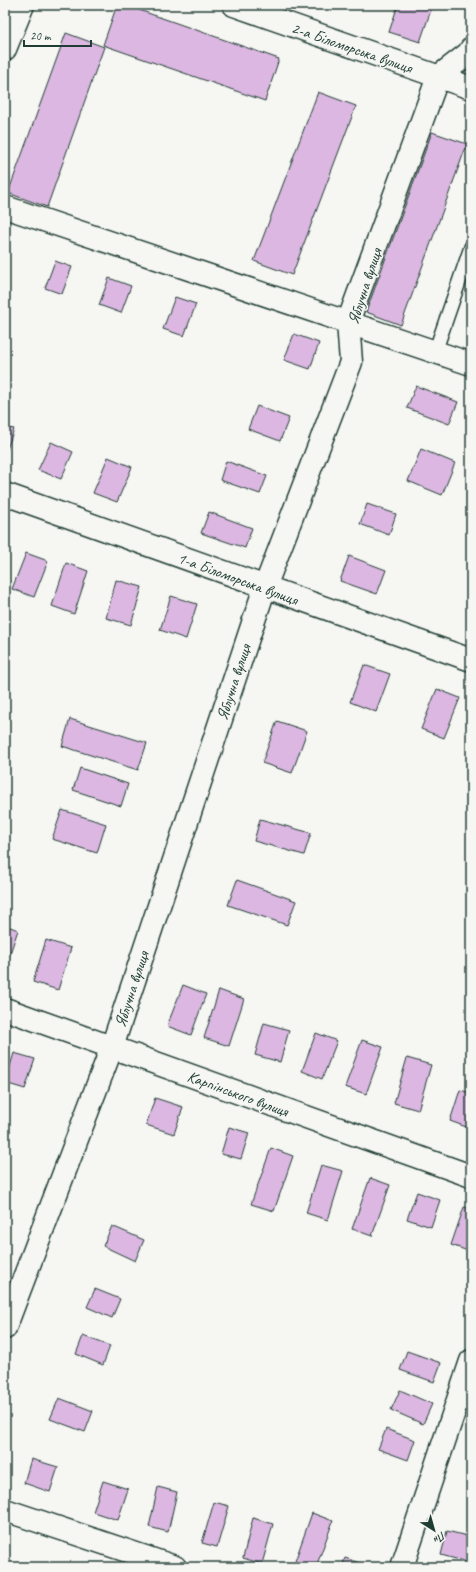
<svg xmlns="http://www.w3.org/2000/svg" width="476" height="1572" viewBox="0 0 476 1572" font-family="Caveat,sans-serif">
  <rect width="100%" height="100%" fill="#f6f6f2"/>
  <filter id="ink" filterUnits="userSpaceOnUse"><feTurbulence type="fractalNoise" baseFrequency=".025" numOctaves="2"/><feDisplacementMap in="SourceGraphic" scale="8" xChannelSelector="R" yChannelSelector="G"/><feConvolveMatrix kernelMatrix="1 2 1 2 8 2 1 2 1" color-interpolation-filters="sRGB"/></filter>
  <g filter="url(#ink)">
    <path fill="#dbb7e1" stroke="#1f3d34" d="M117,5H125L279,59L265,101L103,45Z
      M398,5H425L432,7L420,42L389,32Z
      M66,33L104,47L47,207L8,193Z
      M318,92L356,106L292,275L254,261Z
      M432,132L467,144L401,325L366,312Z
      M55,261L72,267L62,294L45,288Z
      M109,278L131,286L121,313L99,305Z
      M175,297L196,304L184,336L163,329Z
      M294,334L319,343L310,369L284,360Z
      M416,386L458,402L449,424L407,408Z
      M257,406L289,418L280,441L248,429Z
      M5,427L14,429L5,455Z
      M51,442L73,452L61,479L38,470Z
      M421,449L455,463L442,495L408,481Z
      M108,457L132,467L117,502L93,493Z
      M226,461L267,476L260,494L220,480Z
      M367,504L396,514L389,535L360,524Z
      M209,512L252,528L245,548L201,533Z
      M26,553L48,561L34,597L12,589Z
      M349,556L386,570L377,594L340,581Z
      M66,563L88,571L74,614L52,606Z
      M116,580L142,587L131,625L106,618Z
      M171,596L197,604L186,639L160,630Z
      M364,665L390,674L376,712L350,702Z
      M437,689L460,698L444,738L421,729Z
      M70,719L147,743L138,770L62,746Z
      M277,721L307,731L292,773L262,763Z
      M80,768L128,784L121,806L73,790Z
      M62,810L106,824L97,853L52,839Z
      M260,819L311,833L304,855L254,841Z
      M237,880L296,901L287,925L228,905Z
      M5,925L18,930L5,968Z
      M46,940L71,948L58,990L33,982Z
      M183,985L206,994L191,1035L167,1026Z
      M219,990L244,999L229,1046L204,1038Z
      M264,1023L289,1030L280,1062L255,1055Z
      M316,1033L337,1041L322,1079L302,1071Z
      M362,1040L383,1047L366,1094L345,1087Z
      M14,1053L35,1059L25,1089L5,1083Z
      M407,1058L431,1065L418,1110L394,1103Z
      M460,1090L471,1093V1122L469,1128L450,1121Z
      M155,1098L183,1107L174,1134L146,1125Z
      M229,1127L249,1133L241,1159L221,1154Z
      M271,1148L293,1156L274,1211L251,1204Z
      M321,1165L343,1171L328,1220L306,1213Z
      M370,1178L390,1185L372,1236L352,1229Z
      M417,1192L440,1200L431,1227L407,1219Z
      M464,1207L471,1209V1252L451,1245Z
      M112,1226L144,1240L135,1261L103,1246Z
      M95,1289L120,1299L112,1318L87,1307Z
      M83,1336L110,1346L103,1365L76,1354Z
      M407,1351L441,1363L434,1382L400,1370Z
      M400,1390L432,1404L423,1424L391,1410Z
      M59,1398L93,1411L85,1432L50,1419Z
      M386,1429L415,1440L408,1460L378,1449Z
      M31,1459L58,1467L50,1492L24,1483Z
      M103,1481L128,1489L118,1520L93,1512Z
      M158,1487L177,1492L168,1532L149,1527Z
      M214,1502L229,1506L217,1547L202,1543Z
      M312,1513L333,1521L316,1567H293Z
      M253,1518L273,1524L262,1564L243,1558Z
      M447,1531L471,1537V1563L441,1555Z
      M345,1558L372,1567H342Z"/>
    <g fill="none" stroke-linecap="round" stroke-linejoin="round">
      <g stroke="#1f3d34" stroke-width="16">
        <path id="service" d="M435,352L471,247"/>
      </g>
      <g stroke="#1f3d34" stroke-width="25">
        <path id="minor" d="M234,5L471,88
          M5,49L23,5
          M5,207L471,364
          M5,494L471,660
          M5,1009L471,1176
          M5,1328L112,1047L265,587L351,362L348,322L438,77L469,53L471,49
          M5,1510L175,1567
          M402,1567L471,1361"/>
      </g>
      <use href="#service" stroke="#f6f6f2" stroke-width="13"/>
      <use href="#minor" stroke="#f6f6f2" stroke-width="22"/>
    </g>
  </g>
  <g text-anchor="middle" stroke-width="3" stroke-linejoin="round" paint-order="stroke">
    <g font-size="16" fill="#1f3d34" stroke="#f6f6f2">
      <text transform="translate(352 47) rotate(19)" y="6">2-а Біломорська вулиця</text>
      <text transform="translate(364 286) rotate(-72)" y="6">Яблучна вулиця</text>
      <text transform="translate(238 578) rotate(20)" y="6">1-а Біломорська вулиця</text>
      <text transform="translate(233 682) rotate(-72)" y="6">Яблучна вулиця</text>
      <text transform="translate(131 989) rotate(-72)" y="6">Яблучна вулиця</text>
      <text transform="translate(238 1093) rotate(20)" y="6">Карпінського вулиця</text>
    </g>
  </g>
  <rect width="476" height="1572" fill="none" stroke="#f6f6f2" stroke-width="20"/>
  <rect x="10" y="10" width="456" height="1552" fill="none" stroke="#1f3d34" stroke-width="1.5" filter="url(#ink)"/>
  <g transform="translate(434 1530) rotate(143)" stroke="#f6f6f2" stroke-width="3" paint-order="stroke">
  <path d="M0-3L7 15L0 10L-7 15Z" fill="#1f3d34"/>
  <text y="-6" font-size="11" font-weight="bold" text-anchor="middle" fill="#1f3d34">Пн</text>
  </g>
  <path d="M24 40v6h67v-6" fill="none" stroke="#1f3d34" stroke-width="2"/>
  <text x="30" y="40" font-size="12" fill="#1f3d34" stroke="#f6f6f2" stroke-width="3" paint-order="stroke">20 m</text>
</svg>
